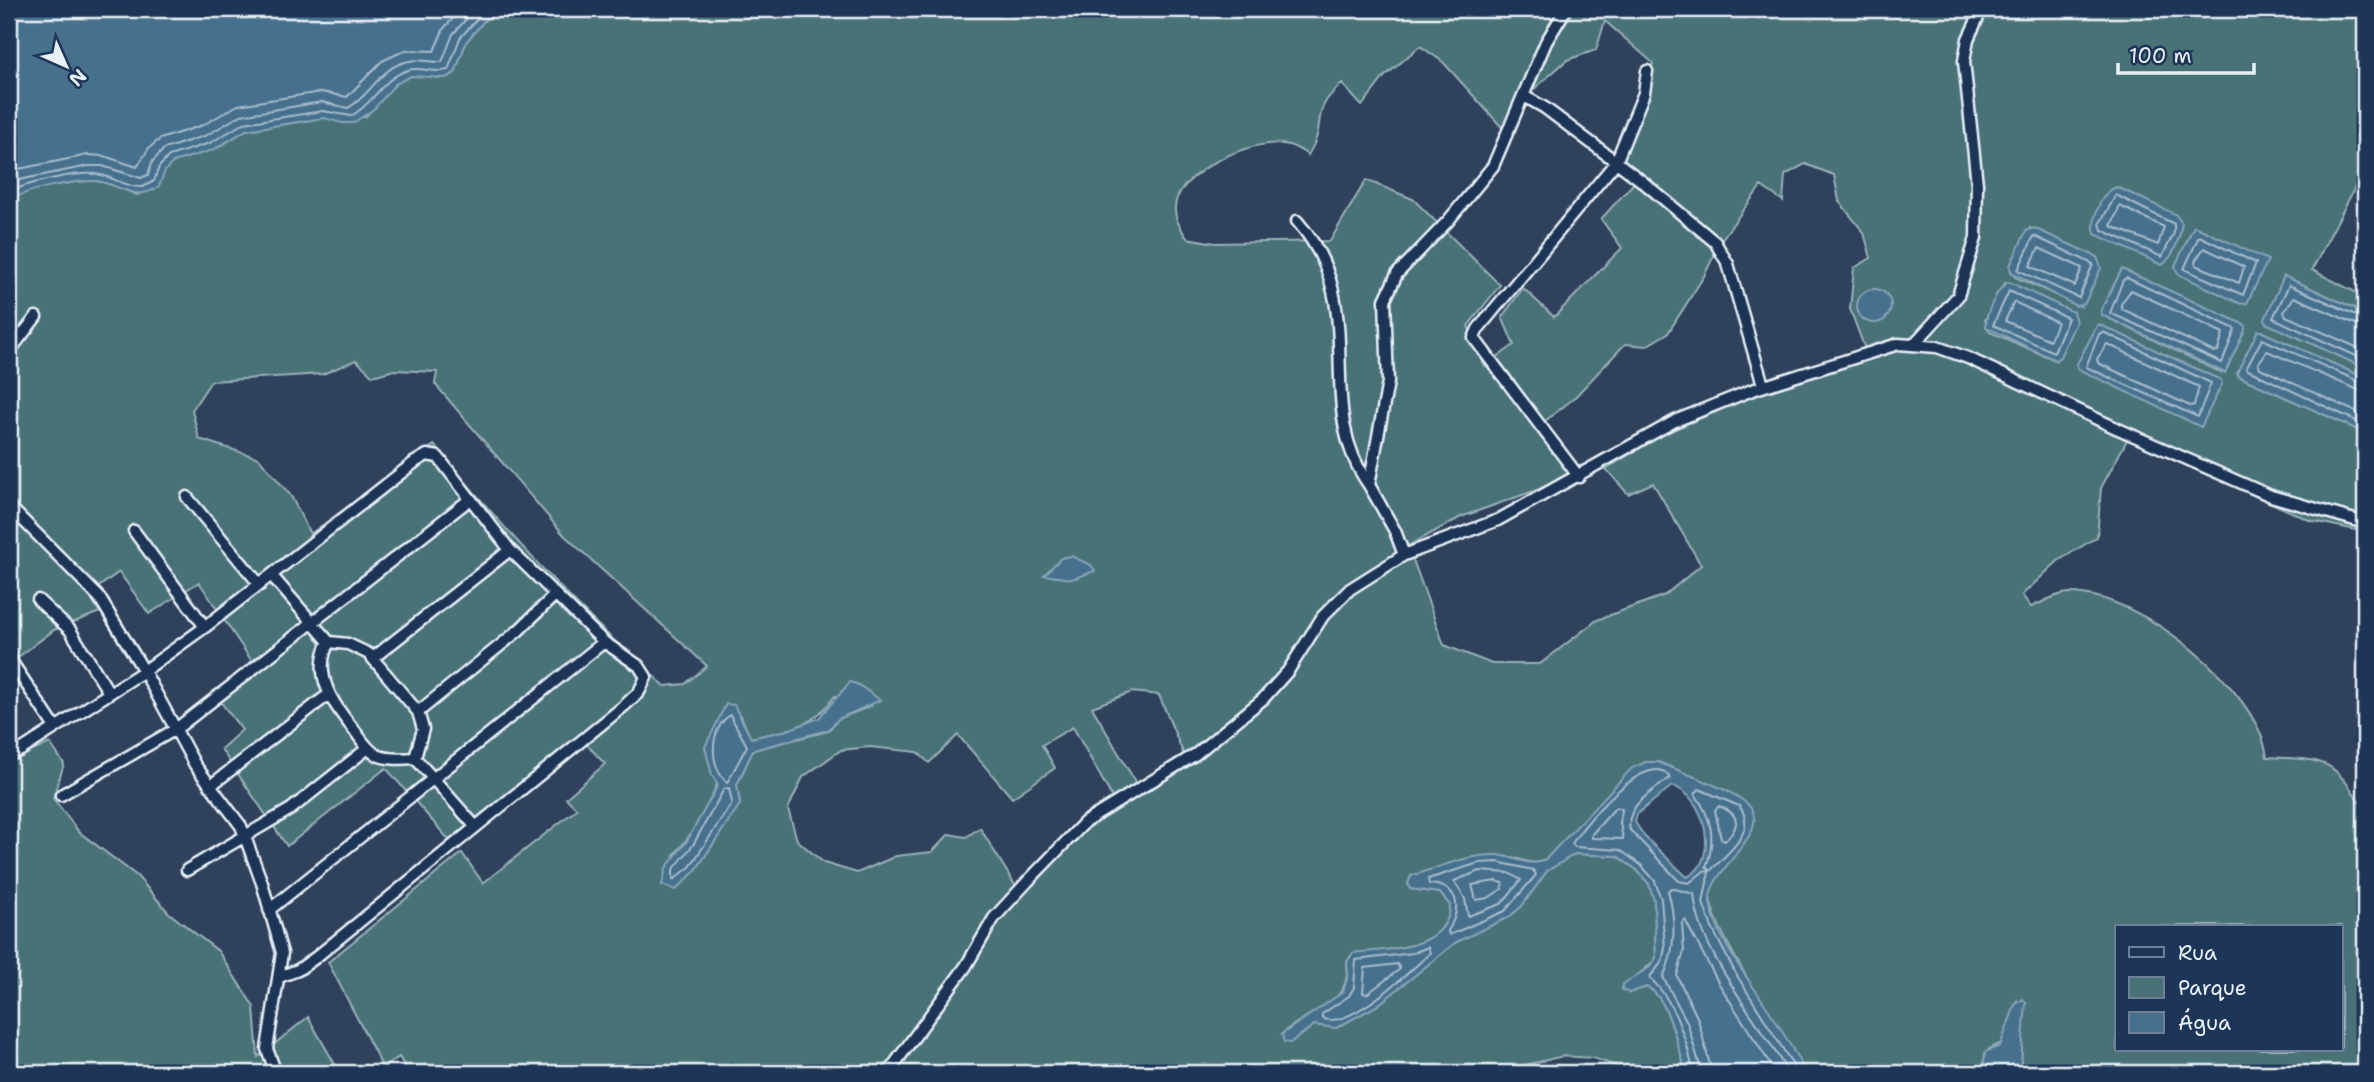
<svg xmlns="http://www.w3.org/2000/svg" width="2374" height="1082" viewBox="0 0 2374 1082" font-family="'Shantell Sans',sans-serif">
  <rect width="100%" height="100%" fill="#30415c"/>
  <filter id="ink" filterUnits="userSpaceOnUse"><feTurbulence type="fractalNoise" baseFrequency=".0143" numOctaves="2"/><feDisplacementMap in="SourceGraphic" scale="14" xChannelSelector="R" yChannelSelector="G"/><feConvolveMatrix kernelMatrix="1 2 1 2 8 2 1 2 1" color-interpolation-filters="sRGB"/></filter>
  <g filter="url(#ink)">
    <path fill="#497277" stroke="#98b2b8" stroke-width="2" fill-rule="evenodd" d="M494,9H2365V168L2312,270L2365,297V313L2284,276L2266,323L2365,368V378L2258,330L2238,376L2365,433V532L2309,520L2128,438L2101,488L2097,537L2058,561L2022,595L2031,607C2042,603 2059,592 2071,593C2141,594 2258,688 2267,757C2328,760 2331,757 2365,810V1073H2020L2024,1023L2017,1001L2002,1043L1989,1049L1984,1063L1994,1073H1806C1787,1038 1703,921 1710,889C1714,875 1726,865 1735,855L1729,792L1658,762H1646L1632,769L1545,860C1532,867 1522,858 1508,857C1474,854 1444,866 1411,876L1408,884L1410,889L1440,893L1450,905C1449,950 1386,950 1353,953L1347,962C1352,1006 1311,1007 1282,1034L1299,1037L1314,1025L1336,1028L1378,1005L1456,942L1509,917L1521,907L1547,871L1575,854L1617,856L1637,870L1649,884L1654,900L1656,959L1638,975L1629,993L1646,987C1669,994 1678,1052 1687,1073H1628L1619,1067L1593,1058L1563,1056L1526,1065L1520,1073H409L399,1057L383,1068L328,962L462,853L483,883L577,809L566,798L605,764L579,736L450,841L386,768L287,846L221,749L242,730L213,692L253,663L199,582L149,614L119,572L88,595L100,612L54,630L17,658L9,651V201C24,189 76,180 96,181C110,182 124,191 138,195L173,162L219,147L246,130L324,118L365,117C381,103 389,83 411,76C426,72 441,84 455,73L466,42ZM1605,21L1653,63L1615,152L1642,174L1601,219L1622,248L1554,317L1523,288L1502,317L1514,345L1485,366L1468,326L1500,285L1413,199L1366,180L1330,241L1215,243L1187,238C1179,226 1171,213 1177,198C1190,167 1257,136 1289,145C1295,147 1302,151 1308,155C1329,123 1307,113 1342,84L1362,106L1384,77L1420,46L1443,62L1506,132L1517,104L1567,60L1596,50ZM1805,164L1834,175L1839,201L1864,233L1871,258L1854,268L1850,309L1868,357L1770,389L1663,434L1606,469L1628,494L1653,483L1701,565L1665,595L1597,620L1540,664H1492L1444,645L1408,546L1461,517L1573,477L1535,429L1573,399L1625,344L1646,346L1668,333L1704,276L1722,239L1761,186L1783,201L1785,175ZM2030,228L2080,306L2015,277L2010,266ZM2122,270L2222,373L2102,315L2101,310ZM2005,283L2055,360L1990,332L1985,320ZM356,360L373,376L394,370L437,372L435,384L564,535L707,666L685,684L665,686C579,613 506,531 434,445L310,534L291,496L259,458L199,439L192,410L211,381L323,374ZM1132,692L1159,695L1184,755L1137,785L1092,707ZM835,696L871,706L838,719L828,731L753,750L737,785L740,804L695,871L674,855C709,817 725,765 741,716L750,738C789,730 811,729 835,696ZM1073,727L1112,797L1078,822L1015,885L980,828L966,837L949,834L932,852L896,856L857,873L824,863L797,840L788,809L803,777L841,750L870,747L917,752L929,763L958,735L1012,798L1055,768L1042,745ZM2117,926H2341V1049H2117Z
      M50,743L64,764L53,798L79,832L137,876L169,913L218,951L254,1007L258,1057L308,1017L340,1073H9V762Z"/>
    <path fill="#46708d" stroke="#87a4b8" stroke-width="2" fill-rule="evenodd" d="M9,9H494L466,42L455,73L445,78L411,76L395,84L375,108L353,123H342L324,118L246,130L213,150L173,162L165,171L159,186C136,204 119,183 96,181C76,180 25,189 9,201Z
      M2117,187L2175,214L2182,223C2180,237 2174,257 2162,265L2095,234C2091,219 2101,191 2117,187Z
      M2194,226L2268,260L2247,303L2241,304L2178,274L2175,266Z
      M2034,228L2097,257L2101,268L2085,303L2076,306L2011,272L2010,266L2026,231Z
      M2122,269L2245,325V330L2225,373L2102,315L2101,310Z
      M2284,276L2365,313V368L2266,323L2265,319Z
      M2009,282L2073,312L2076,322L2060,357L2055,360L1986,327C1985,315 1997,287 2009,282Z
      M1857 306a17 17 0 1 1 34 0a17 17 0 1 1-34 0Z
      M2098,324L2221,380L2222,384L2201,427L2078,369L2077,364Z
      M2258,330L2365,378V433L2238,376L2237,373Z
      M1071,556L1091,565L1095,571L1072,579L1044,575L1061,558Z
      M850,682L859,685L880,700L838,719L828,730L753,750L737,785L740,804L695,871L676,890L662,885L666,868L687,841L718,785L712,775L705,747L726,704L734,705L751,738L788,730L819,718Z
      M1646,762H1658C1683,773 1720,785 1741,799C1785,827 1706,868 1710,902C1715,938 1749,979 1768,1009C1782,1030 1794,1051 1806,1073H1687C1678,1053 1669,994 1646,987L1629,993L1622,990L1623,984L1650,967L1656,958L1654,900L1649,884L1637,870L1617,856L1575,854L1547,871L1521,907L1509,917L1456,942L1378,1005L1336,1028L1314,1025L1290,1043L1284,1042L1282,1034L1343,992L1348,975L1347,962L1353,953C1385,949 1449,951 1450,905L1440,893L1410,889L1408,884L1411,876C1438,868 1468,854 1497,855C1513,856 1530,868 1545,860L1632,768ZM1672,786C1705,794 1721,862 1687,877L1644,836L1635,822L1637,814Z
      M2023,999L2026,1003L2020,1073H1994L1984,1063L1985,1052L2000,1046L2015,1005Z"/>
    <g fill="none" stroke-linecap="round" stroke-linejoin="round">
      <path stroke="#a7bdcd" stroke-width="2" d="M9,171L88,155L104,156L137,167L149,148L160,139L203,125L238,105L321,92L347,97L382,61L406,50L434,51L444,28L462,9
        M9,182L88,166H102L141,178L148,175L152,162L164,149L207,135L241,115L322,102L348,108C372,95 379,67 409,61C420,58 431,63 442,62L453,34L475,9
        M9,192C27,183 81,170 101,175C115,178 128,188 143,187L154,181L159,167L169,156L210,143L244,123L323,111L351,116C374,104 382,78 408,70C421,66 434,74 448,70L460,38L486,9
        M2116,195L2174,224V233L2162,257L2102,230L2100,223Z
        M2120,206L2164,227L2158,245L2111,226Z
        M2034,236L2093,264L2079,298L2018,270Z
        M2199,236L2256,263L2243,295L2184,269Z
        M2039,248L2082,268L2075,286L2030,266Z
        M2204,248L2244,267L2239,283L2196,265L2195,261Z
        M2127,278L2235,329L2222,363L2110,313L2123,280Z
        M2131,290L2223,333L2218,351L2214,352L2122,309L2121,304Z
        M2009,291L2068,318L2054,352L1993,325Z
        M2014,302L2057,322L2050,340L2005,321Z
        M2365,319L2289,285L2273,318L2365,360
        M2365,328L2294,297L2284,312L2286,316L2365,351
        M2103,332L2211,383L2198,417L2086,367L2099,334Z
        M2107,344L2199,387L2194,405L2190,406L2098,363L2097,359Z
        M2365,384L2262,339L2246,369L2365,425
        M2365,393L2267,351L2258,364L2260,368L2365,416
        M730,715L747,746L727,783C709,765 709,730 730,715Z
        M729,788L732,803L690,867L673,880V870L693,845L724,789Z
        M1699,789L1739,806C1759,830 1727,854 1710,871L1706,867C1716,839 1712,818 1695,794Z
        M1719,806C1740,814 1741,826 1725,841L1721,839L1715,810Z
        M1616,807L1622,809L1620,823L1623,839L1592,838V834Z
        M1497,862L1533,870L1536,875L1505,911L1449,935L1448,931C1461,909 1461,886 1429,884L1428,879L1479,863Z
        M1480,871L1509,873L1521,880L1501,904L1468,916L1465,899L1454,881Z
        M1496,881L1503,883L1502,889L1488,898L1476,900L1472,885Z
        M1428,947L1430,953C1411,971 1347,1032 1322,1018V1014L1349,996L1354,987L1356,960L1413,953Z
        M1397,964L1400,969L1367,994L1363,993L1365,968Z
        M1693,1073C1689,1045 1672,995 1649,978L1662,962L1665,948L1661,899L1655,881L1641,865L1620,850L1575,847L1572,844C1582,825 1650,745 1670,778C1654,790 1624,806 1630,830L1679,881L1689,883L1704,871L1709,872L1703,903L1712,928L1736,974L1798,1073
        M1702,1073L1687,1022L1663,977C1676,951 1676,919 1668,891L1671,888L1694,894C1699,955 1759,1019 1788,1073
        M1712,1073L1698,1019L1677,976L1684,951L1682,923L1685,920L1719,984L1776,1073"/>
      <g stroke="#e8f1f8" stroke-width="15">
        <path id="minor" d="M1524,96L1545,108L1643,182L1715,242L1728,264L1763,385
          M1297,221C1373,307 1310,403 1369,485
          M1915,343L1958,296L1976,238L1977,184L1964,61L1968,39L1982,9
          M9,352L36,317
          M1579,477L1474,338L1478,329L1616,162L1644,93L1647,71
          M187,497L260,585
          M9,506L99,597L144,671L195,765L241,826L262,883L282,953L267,1049L276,1073
          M134,531L205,627
          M1404,555L1395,531L1369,485L1388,382L1385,300L1397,274L1448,221L1493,166L1546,42L1566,9
          M272,576L329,642L348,644L369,654L418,712L423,729L415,758L475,826
          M38,600L70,630L108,691
          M329,642C311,675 335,707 355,731C361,739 367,750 377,755C388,760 403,759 415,758
          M9,658L54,726
          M373,658L510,550
          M418,712L518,631L555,595
          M9,750L14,753L21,750L144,671L205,627L415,462L427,455L438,457L510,550L604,642L639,666L646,677L639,692L624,706L315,958L298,970L279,977
          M210,786L328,695
          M61,795L176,729L469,500
          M187,870L291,809L368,748
          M269,910L604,642
          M888,1073L966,966L994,918L1028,881L1085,822L1196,754L1263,699L1288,671L1323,616L1350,589L1404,555L1498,520L1675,421L1752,390L1898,344L1937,347L1968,358L2116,428L2271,496L2365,523"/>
      </g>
      <use href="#minor" stroke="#1d3557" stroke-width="10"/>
    </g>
  </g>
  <rect width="2374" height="1082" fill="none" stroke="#1d3557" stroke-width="35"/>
  <rect x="18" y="18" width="2339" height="1047" fill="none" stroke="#e8f1f8" stroke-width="2.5" filter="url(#ink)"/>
  <rect x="2115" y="925" width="228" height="126" fill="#1d3557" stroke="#6e8097" stroke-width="2"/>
  <rect x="2129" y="947" width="35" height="10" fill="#1d3557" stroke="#6e8097" stroke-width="2"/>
  <text x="2178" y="960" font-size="21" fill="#e8f1f8">Rua</text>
  <rect x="2129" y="977" width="35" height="21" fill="#497277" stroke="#6e8097" stroke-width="2"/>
  <text x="2178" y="995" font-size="21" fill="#e8f1f8">Parque</text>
  <rect x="2129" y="1012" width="35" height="21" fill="#46708d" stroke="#6e8097" stroke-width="2"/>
  <text x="2178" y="1030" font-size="21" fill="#e8f1f8">Água</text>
  <g transform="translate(66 66) rotate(135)" stroke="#1d3557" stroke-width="5" paint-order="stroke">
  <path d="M0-5L12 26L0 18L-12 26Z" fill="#e8f1f8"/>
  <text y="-10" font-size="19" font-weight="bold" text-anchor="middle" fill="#e8f1f8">N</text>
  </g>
  <path d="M2118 63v10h136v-10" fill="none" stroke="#e8f1f8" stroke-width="3.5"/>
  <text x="2129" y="63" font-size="21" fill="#e8f1f8" stroke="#1d3557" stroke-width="5" paint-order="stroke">100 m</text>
</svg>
